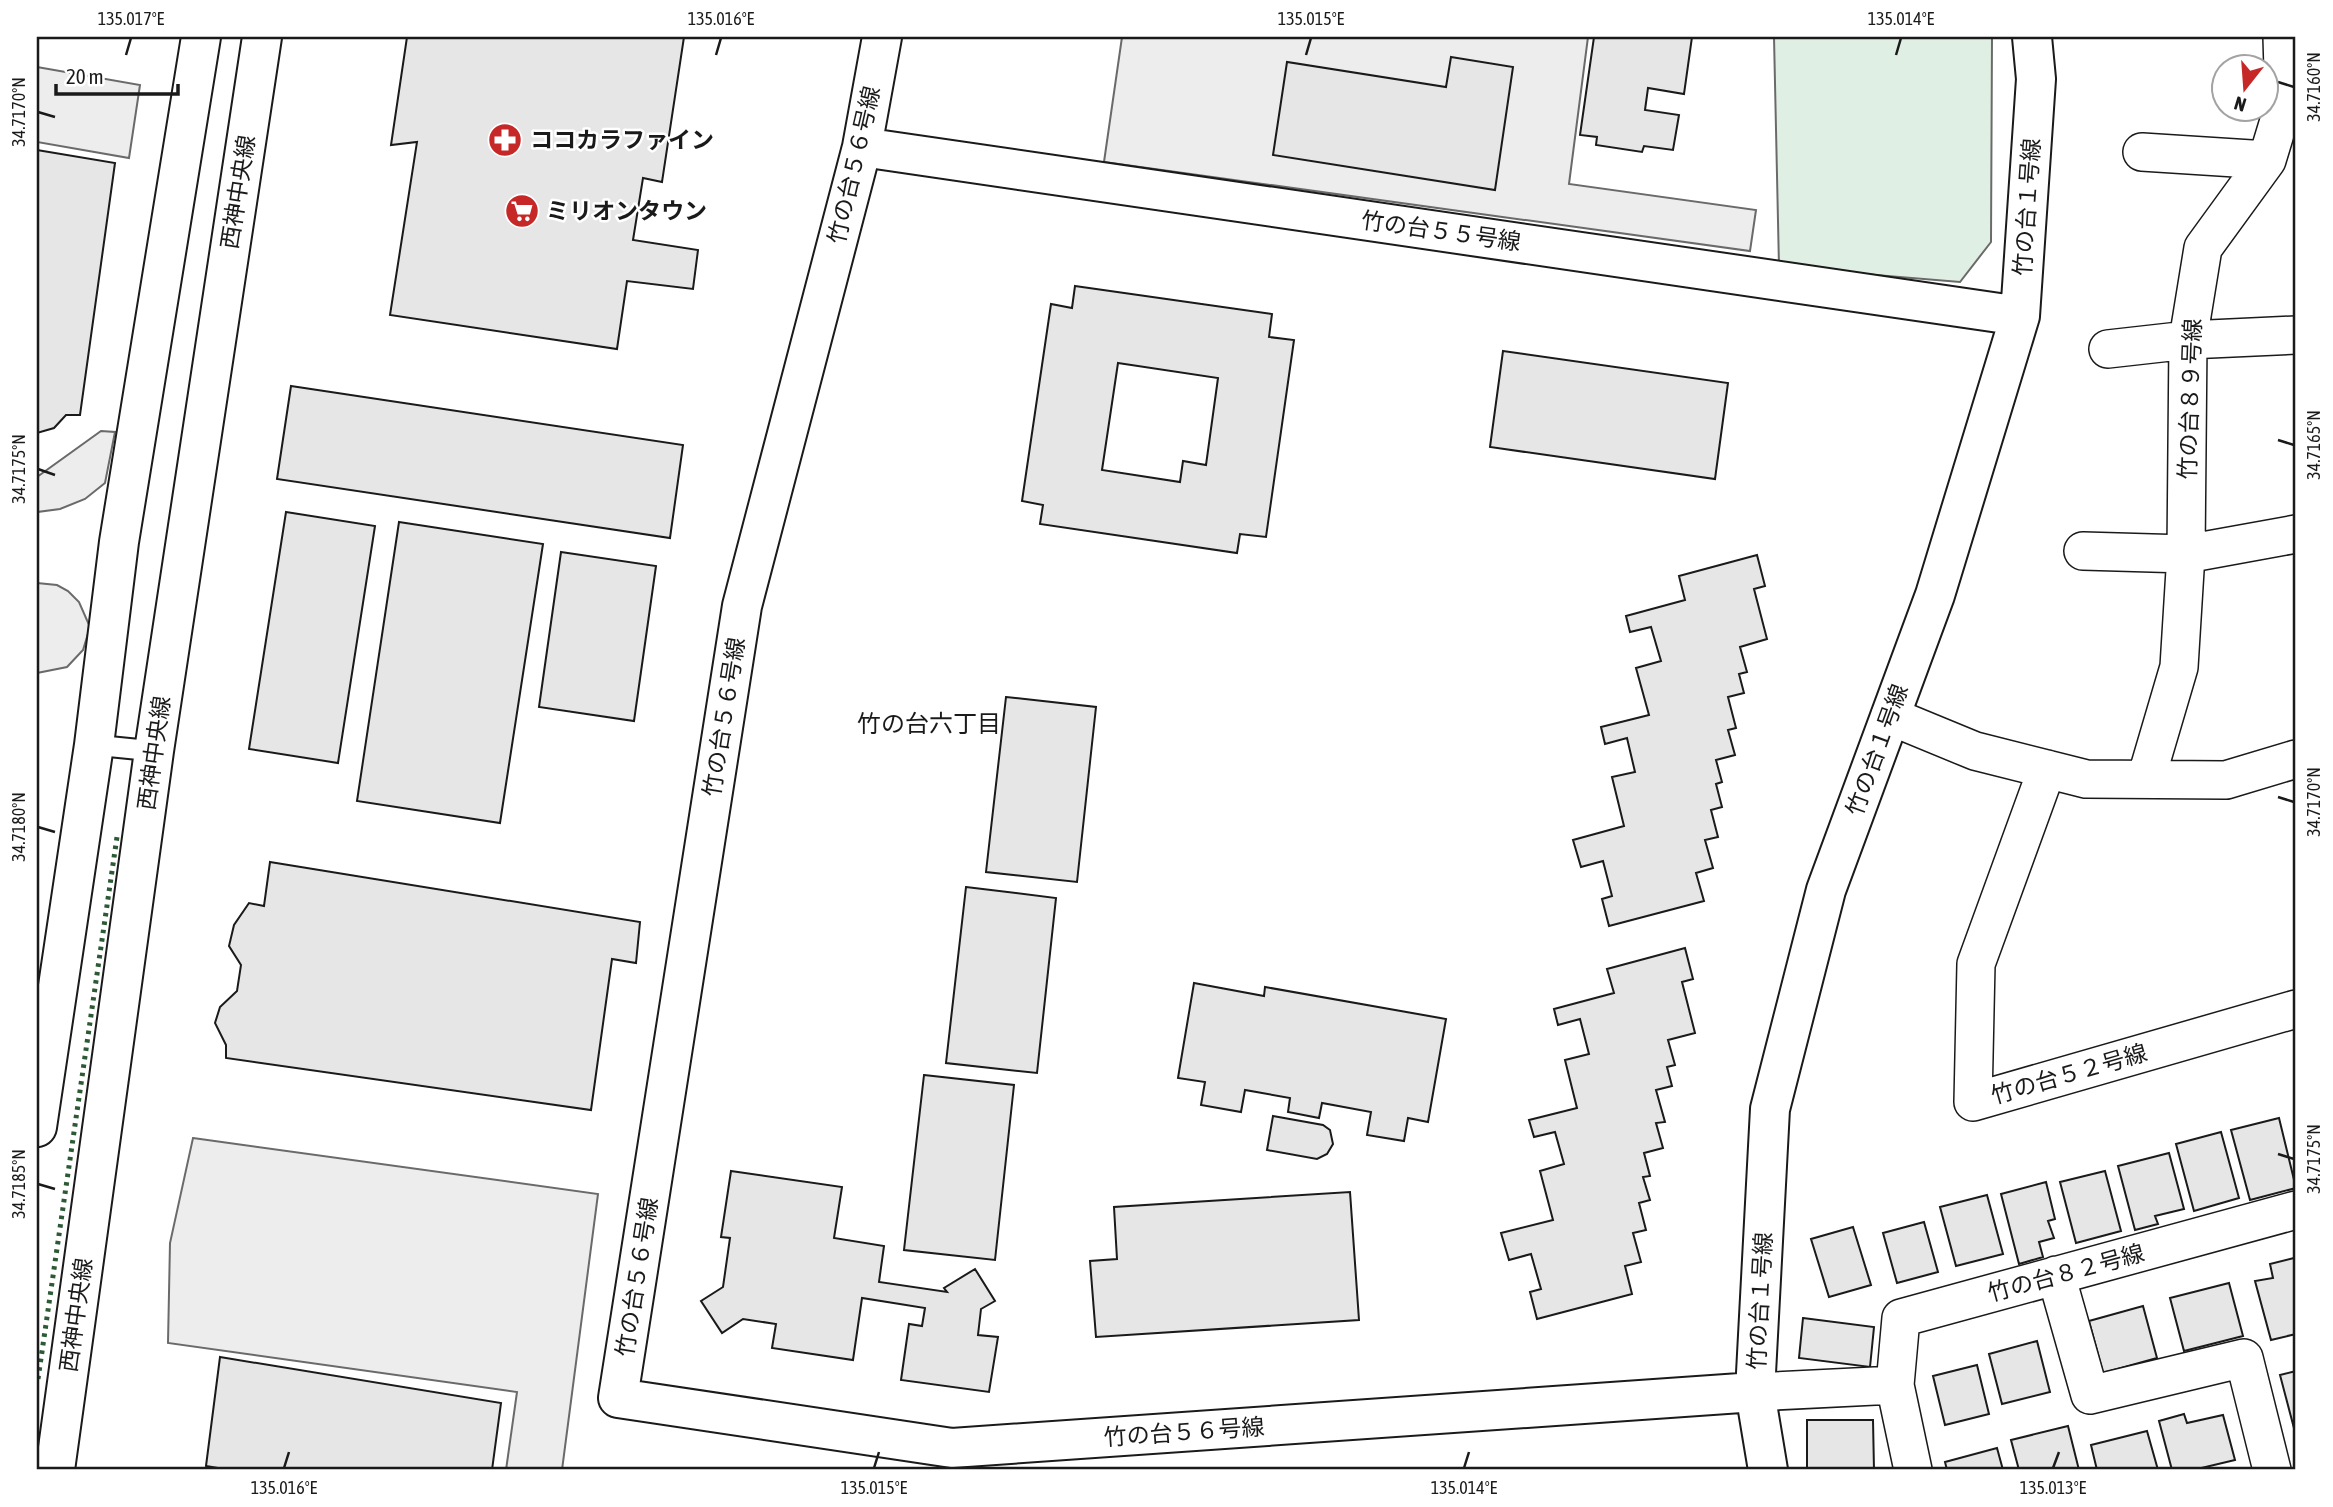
<svg xmlns="http://www.w3.org/2000/svg" width="2333" height="1507" viewBox="0 0 2333 1507" font-family="'Asap Condensed','Noto Sans JP',sans-serif">
  <rect width="100%" height="100%" fill="#fff"/>
  <path fill="#e0efe3" stroke="#6a6a6a" stroke-width="2" d="M1774,37H1992L1991,242L1960,282L1779,267Z"/>
  <path fill="#ededed" stroke="#6a6a6a" stroke-width="2" d="M1122,37H1588L1569,184L1756,210L1750,251L1104,162Z
    M37,67L140,85L129,158L37,142Z
    M101,431L115,432L105,483L85,499L60,509L37,512V477Z
    M37,583L57,585L68,591L79,602L90,627L83,650L67,667L37,673Z
    M193,1138L598,1194L562,1470H506L517,1392L168,1343L170,1243Z"/>
  <path fill="#e6e6e6" stroke="#1a1a1a" stroke-width="2" fill-rule="evenodd" d="M407,37H684L662,182L643,178L633,240L698,250L693,289L627,281L617,349L390,315L417,142L391,145Z
    M1594,37H1692L1684,94L1648,88L1645,110L1679,115L1673,150L1644,146L1642,152L1596,145L1597,137L1580,135Z
    M1451,57L1513,67L1495,190L1273,155L1287,62L1446,87Z
    M37,150L115,163L80,415H66L54,428L37,433Z
    M1075,286L1272,314L1269,337L1294,340L1266,537L1240,534L1237,553L1040,524L1043,505L1022,501L1051,304L1072,308ZM1118,363L1218,378L1206,465L1183,461L1180,482L1102,470Z
    M1503,351L1728,383L1715,479L1490,447Z
    M291,386L683,445L670,538L277,479Z
    M286,512L375,526L338,763L249,749Z
    M399,522L543,544L500,823L357,801Z
    M561,552L656,566L634,721L539,707Z
    M1757,555L1765,586L1754,589L1767,639L1740,647L1747,672L1739,674L1744,693L1728,697L1736,728L1728,730L1735,755L1716,760L1722,782L1716,784L1722,807L1711,810L1718,837L1705,840L1713,868L1696,873L1704,901L1609,926L1602,899L1612,896L1603,861L1581,867L1573,840L1624,826L1612,777L1635,772L1627,738L1605,744L1601,727L1649,715L1636,668L1661,661L1651,627L1630,632L1626,616L1685,600L1679,576Z
    M1006,697L1096,707L1077,882L986,872Z
    M270,862L640,922L636,963L612,959L591,1110L226,1058V1045L215,1023L220,1007L237,991L241,965L229,946L234,925L249,903L264,906Z
    M966,887L1056,898L1037,1073L946,1063Z
    M1685,948L1693,979L1682,982L1695,1033L1668,1040L1675,1065L1667,1067L1672,1086L1656,1090L1665,1122L1656,1123L1663,1148L1644,1153L1650,1176L1643,1177L1650,1200L1639,1203L1646,1230L1633,1233L1641,1262L1625,1266L1632,1294L1537,1319L1530,1292L1541,1289L1531,1254L1509,1260L1501,1233L1553,1220L1540,1171L1564,1164L1555,1132L1534,1137L1529,1120L1577,1108L1565,1060L1589,1054L1580,1019L1558,1025L1554,1009L1614,993L1607,969Z
    M1194,983L1264,996L1265,987L1446,1019L1428,1122L1408,1118L1404,1141L1367,1135L1371,1112L1322,1103L1319,1118L1288,1112L1290,1098L1245,1090L1241,1112L1201,1105L1205,1082L1178,1078Z
    M924,1075L1014,1085L995,1260L904,1250Z
    M1273,1116L1323,1125L1330,1130L1333,1144L1327,1154L1317,1159L1267,1150Z
    M2279,1118L2296,1188L2250,1200L2231,1130Z
    M2221,1132L2239,1198L2194,1211L2176,1144Z
    M2169,1153L2184,1209L2155,1216L2158,1224L2135,1230L2118,1166Z
    M731,1171L842,1187L834,1238L884,1246L879,1282L947,1292L944,1288L975,1269L995,1301L981,1309L978,1335L998,1337L989,1392L901,1380L909,1324L922,1326L925,1308L862,1298L853,1360L772,1348L776,1324L743,1319L722,1333L701,1301L723,1287L730,1238L721,1237Z
    M2105,1171L2121,1231L2076,1243L2060,1182Z
    M2046,1182L2055,1219L2048,1221L2054,1238L2039,1242L2043,1257L2019,1264L2001,1194Z
    M1350,1192L1359,1320L1096,1337L1090,1261L1117,1259L1114,1207Z
    M1987,1195L2003,1254L1956,1266L1940,1207Z
    M1924,1222L1938,1272L1897,1283L1883,1233Z
    M1853,1227L1871,1285L1829,1297L1811,1239Z
    M2294,1258L2296,1268V1334L2271,1340L2255,1281L2273,1278L2270,1264Z
    M2229,1283L2243,1336L2184,1351L2170,1298Z
    M2143,1306L2157,1358L2103,1373L2089,1321Z
    M1803,1318L1874,1327L1870,1367L1799,1358Z
    M2037,1341L2050,1392L2002,1404L1989,1354Z
    M220,1357L501,1403L492,1470H230L206,1466Z
    M1977,1365L1989,1414L1945,1425L1933,1376Z
    M2296,1371V1432H2295L2280,1375Z
    M2184,1414L2187,1423L2223,1415L2235,1460L2193,1470H2172L2159,1421Z
    M1807,1420H1873L1874,1470H1807Z
    M2068,1426L2079,1470H2019L2011,1440Z
    M2147,1431L2158,1470H2097L2091,1445Z
    M1997,1448L2003,1470H1947L1945,1462Z"/>
  <g fill="none" stroke-linecap="round" stroke-linejoin="round">
    <g stroke="#1a1a1a" stroke-width="23">
      <path id="lane" d="M94,745L154,751"/>
    </g>
    <g stroke="#1a1a1a" stroke-width="40">
      <path id="street" d="M2142,152L2267,160
        M2108,349L2188,340L2296,335
        M2083,551L2186,554L2296,534
        M1890,716L1975,751L2086,779L2226,780L2296,759
        M2047,769L1976,964L1973,1102L2296,1009
        M2146,779L2179,667L2186,554L2188,340L2203,248L2267,160L2284,104L2282,37
        M2056,1275L2090,1395L2244,1358L2272,1470
        M1755,1392L1895,1385
        M1913,1470L1895,1385L1901,1318L2296,1210"/>
    </g>
    <g stroke="#1a1a1a" stroke-width="42">
      <path id="secondary" d="M882,37L862,147L742,606L618,1398L952,1448L1755,1392
        M862,147L2020,316
        M37,1127L94,745L119,542L201,37
        M55,1470L154,751L262,37
        M1768,1470L1755,1392L1770,1109L1826,890L1935,595L2020,316L2036,79L2032,37"/>
    </g>
    <use href="#lane" stroke="#fff" stroke-width="19"/>
    <use href="#street" stroke="#fff" stroke-width="37"/>
    <use href="#secondary" stroke="#fff" stroke-width="38"/>
    <path stroke="#2b5a34" stroke-width="5" stroke-dasharray="3.5 5" stroke-linecap="butt" d="M38,1379L117,837"/>
  </g>
  <path fill="none" stroke="#1a1a1a" stroke-width="2.5" d="M126,55L131,38M716,55L721,38M1306,55L1311,38M1896,55L1901,38M2278,82L2294,87M38,112L55,117M2278,440L2294,445M38,469L55,475M2278,797L2294,802M38,827L55,832M2278,1154L2294,1159M38,1184L55,1189M284,1468L289,1452M874,1468L879,1452M1464,1468L1469,1452M2053,1468L2059,1452"/>
  <defs>
    <g id="pharmacy-disc" transform="scale(1.75)"><circle r="9.5" fill="#c62828" stroke="#fff"/><path d="M-2-6h4v4h4v4h-4v4h-4v-4h-4v-4h4Z" fill="#fff"/></g>
    <g id="supermarket-disc" transform="scale(1.75)"><circle r="9.5" fill="#c62828" stroke="#fff"/><path d="M-6-5.5h2.5l.6 2H6L4.5 2H-2.5L-4.4-4H-6ZM-1.5 3.2a1.3 1.3 0 1 0 .1 0ZM3 3.2a1.3 1.3 0 1 0 .1 0Z" fill="#fff"/></g>
  </defs>
  <g fill-rule="evenodd">
    <use href="#pharmacy-disc" x="505" y="140"/>
    <use href="#supermarket-disc" x="522" y="211"/>
  </g>
  <g text-anchor="middle" stroke-width="5" stroke-linejoin="round" paint-order="stroke">
    <g font-size="23" font-weight="bold" fill="#1a1a1a" stroke="#fff" text-anchor="start">
      <text x="530" y="148">ココカラファイン</text>
      <text x="546" y="219">ミリオンタウン</text>
    </g>
    <g font-size="23" fill="#1a1a1a" stroke="#fff">
      <text transform="translate(854 165) rotate(-77)" y="8">竹の台５６号線</text>
      <text transform="translate(238 192) rotate(-81)" y="8">西神中央線</text>
      <text transform="translate(2027 207) rotate(-86)" y="8">竹の台１号線</text>
      <text transform="translate(1441 231) rotate(8)" y="8">竹の台５５号線</text>
      <text transform="translate(2190 399) rotate(-88)" y="8">竹の台８９号線</text>
      <text transform="translate(724 717) rotate(-81)" y="8">竹の台５６号線</text>
      <text transform="translate(1877 750) rotate(-70)" y="8">竹の台１号線</text>
      <text transform="translate(154 753) rotate(-82)" y="8">西神中央線</text>
      <text transform="translate(2069 1074) rotate(-16)" y="8">竹の台５２号線</text>
      <text transform="translate(2066 1273) rotate(-15)" y="8">竹の台８２号線</text>
      <text transform="translate(637 1277) rotate(-81)" y="8">竹の台５６号線</text>
      <text transform="translate(1760 1301) rotate(-87)" y="8">竹の台１号線</text>
      <text transform="translate(76 1315) rotate(-82)" y="8">西神中央線</text>
      <text transform="translate(1184 1432) rotate(-4)" y="8">竹の台５６号線</text>
    </g>
    <g font-size="24" fill="#1a1a1a" stroke="#fff">
      <text x="929" y="732">竹の台六丁目</text>
    </g>
  </g>
  <rect width="2333" height="1507" fill="none" stroke="#ffffff" stroke-width="77"/>
  <g transform="translate(2245 88) rotate(197)"><circle r="33" fill="#ffffff" stroke="#a3a3a3" stroke-width="2"/>
  <path d="M0-5L12 26L0 18L-12 26Z" fill="#c62828"/>
  <text y="-10" font-size="19" font-weight="bold" text-anchor="middle" fill="#1a1a1a">N</text>
  </g>
  <path d="M56 84v10h122v-10" fill="none" stroke="#1a1a1a" stroke-width="3.5"/>
  <text x="66" y="84" font-size="21" fill="#1a1a1a" stroke="#ffffff" stroke-width="5" paint-order="stroke">20 m</text>
  <rect x="38" y="38" width="2256" height="1430" fill="none" stroke="#1a1a1a" stroke-width="2.5"/>
  <g font-size="18" text-anchor="middle" fill="#1a1a1a">
    <text x="131" y="25">135.017°E</text>
    <text x="721" y="25">135.016°E</text>
    <text x="1311" y="25">135.015°E</text>
    <text x="1901" y="25">135.014°E</text>
    <text transform="translate(2314 87) rotate(-90)" y="6">34.7160°N</text>
    <text transform="translate(19 112) rotate(-90)" y="6">34.7170°N</text>
    <text transform="translate(2314 445) rotate(-90)" y="6">34.7165°N</text>
    <text transform="translate(19 469) rotate(-90)" y="6">34.7175°N</text>
    <text transform="translate(2314 802) rotate(-90)" y="6">34.7170°N</text>
    <text transform="translate(19 827) rotate(-90)" y="6">34.7180°N</text>
    <text transform="translate(2314 1159) rotate(-90)" y="6">34.7175°N</text>
    <text transform="translate(19 1184) rotate(-90)" y="6">34.7185°N</text>
    <text x="284" y="1494">135.016°E</text>
    <text x="874" y="1494">135.015°E</text>
    <text x="1464" y="1494">135.014°E</text>
    <text x="2053" y="1494">135.013°E</text>
  </g>
</svg>
